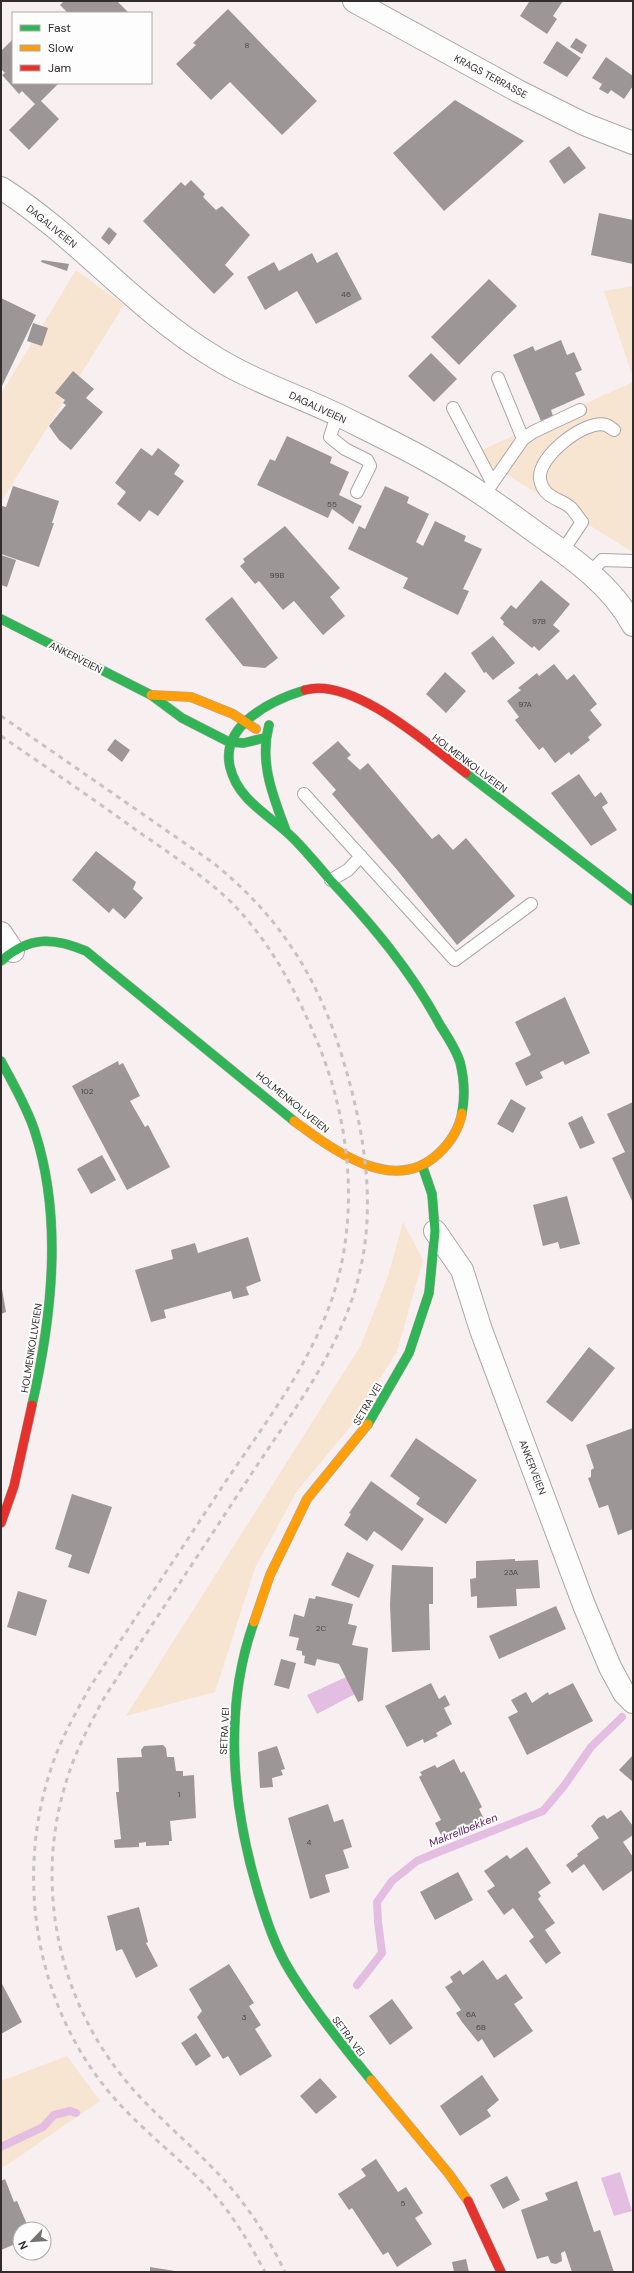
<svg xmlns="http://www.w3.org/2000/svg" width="634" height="2273" viewBox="0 0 634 2273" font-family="'DM Sans',sans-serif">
  <rect width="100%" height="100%" fill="#f8f0f0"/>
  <path fill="#f7e4d1" d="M76,270L124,305L1,502V394Z
    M633,286V378L604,291Z
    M633,382V552L473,454Z
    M403,1222L423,1260L397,1351L351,1426L297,1491L255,1568L215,1692L126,1716L361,1345L388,1276Z
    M67,2056L100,2101L1,2169V2081Z"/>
  <path fill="#e4bde3" d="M346,1677L355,1694L317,1714L307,1695Z
    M620,2172L632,2211L614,2216L601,2178Z"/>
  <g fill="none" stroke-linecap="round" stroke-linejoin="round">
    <path stroke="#e4bde3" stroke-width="8" d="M357,1985L382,1953L378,1922L377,1902L392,1881L417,1861L441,1851L543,1811L564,1786L591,1747L622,1717
      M1,2147L43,2127L54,2115L70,2111L76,2113"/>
  </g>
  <path fill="#9c9696" d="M64,1H117L129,13H68L60,5Z
    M527,1H563L553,16L557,19L547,34L520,16L529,2Z
    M228,9L317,101L282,135L230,82L211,100L176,64L196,45L193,43Z
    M576,38L587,45L582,54L570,47Z
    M13,39V83H59L41,101L59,119L29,150L9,130L35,104L22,91L19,94L2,75L5,73L1,69V51Z
    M557,41L581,58L567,77L543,63Z
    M606,57L633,76V86L624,99L611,90L608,94L599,89L602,84L592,78Z
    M455,100L524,141L444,211L393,153Z
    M569,146L586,168L564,184L549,161Z
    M191,180L205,194L203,197L216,210L222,206L250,235L225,265L234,274L214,294L143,221L181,182L185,186Z
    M599,213L633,220V264L591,255Z
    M109,227L117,234L109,245L101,238Z
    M337,252L362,299L316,324L297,291L265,310L247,277L274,262L279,271L312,253L317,263Z
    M42,260L69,264L67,271L41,262Z
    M489,279L517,306L459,365L431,337Z
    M1,298L36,315L1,388Z
    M33,323L48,328L42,346L27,341Z
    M561,340L567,355L574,352L582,370L575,373L585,395L551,410L553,416L541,421L513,355L533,346L535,351Z
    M431,353L457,379L434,402L408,376Z
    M73,371L94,389L86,398L103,412L71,450L59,440L49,426L66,405L63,403L65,400L55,393Z
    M287,436L332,457L330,463L349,472L339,495L362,506L353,524L332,509L328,518L257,485L270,459L275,461Z
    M141,448L152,456L158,448L180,465L174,474L184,481L158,516L149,510L140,522L117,504L126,492L115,483Z
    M13,486L59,501L52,523H54L39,567L1,554V510L2,506L6,507Z
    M385,486L409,497L407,503L429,514L416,542L423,546L435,521L466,536L464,541L482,549L463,589L469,591L458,615L403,588L408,578L348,549L359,526L365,529Z
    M285,526L340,588L330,597L345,616L323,635L294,601L283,610L259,581L255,584L240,566L245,562L243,559Z
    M1,555L16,560L7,587L1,585Z
    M541,580L570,604L553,625L560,631L539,651L534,646L532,648L503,624L504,622L500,618L511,605L516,609Z
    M232,597L278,658L265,668L243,666L205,619Z
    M493,636L515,663L493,680L486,672L484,673L471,653Z
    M554,664L567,680L574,674L597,704L590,710L602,725L588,737L590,740L571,755L569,752L555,763L543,747L539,750L515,720L519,717L507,701L521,690L518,688L537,673L539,676Z
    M445,672L466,691L446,713L426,694Z
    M115,739L130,750L122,762L107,750Z
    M338,741L351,755L347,758L360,770L368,763L432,839L439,834L453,850L466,838L515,896L457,945L398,871L332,794L336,790L312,763Z
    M579,774L595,797L601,792L608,803L602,807L617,830L591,846L551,793Z
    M96,851L136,882L133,889L143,898L125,919L113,908L109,913L72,880Z
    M565,997L590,1053L565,1065L563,1061L540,1072L543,1078L526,1086L515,1063L531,1055L515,1022Z
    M118,1061L119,1065L123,1063L140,1096L130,1101L145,1127L148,1125L170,1167L127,1190L72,1086Z
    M511,1099L526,1108L513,1133L497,1124Z
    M633,1102V1203L612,1158L625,1152L607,1114Z
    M582,1116L595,1143L580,1149L568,1123Z
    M102,1155L116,1180L91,1194L77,1169Z
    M567,1196L580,1244L560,1249L558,1242L543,1246L533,1205Z
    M248,1237L261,1281L246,1287L249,1295L233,1299L231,1291L164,1310L166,1318L151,1322L135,1270L173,1259L171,1250L195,1243L198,1253Z
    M1,1283L6,1312L1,1314Z
    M589,1347L615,1368L572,1422L546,1402Z
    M633,1428V1529L618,1535L608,1505L599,1508L588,1478L591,1477V1470L594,1468L586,1445Z
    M416,1438L477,1480L446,1524L416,1504L420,1498L390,1476Z
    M371,1481L424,1519L402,1551L374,1531L367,1541L344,1525L351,1514L349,1513Z
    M72,1494L112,1507L89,1574L68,1567L72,1555L55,1549Z
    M347,1552L374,1565L359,1598L331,1585Z
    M515,1559V1561L538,1560L540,1588L516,1589L517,1606L477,1608V1596L471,1597L470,1579L476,1578V1561Z
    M392,1565L433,1567V1604H429L430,1650L392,1652L390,1605Z
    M18,1591L47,1600L36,1636L7,1627Z
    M316,1596L353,1604L348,1624L357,1626L352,1645L368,1648L363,1700L358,1702L339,1664L317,1659L315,1666L304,1663L305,1656L302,1655V1651L296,1650L299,1638L289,1636L294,1614L304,1617L309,1598L315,1599Z
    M556,1606L566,1629L499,1659L489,1636Z
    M281,1659L296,1663L289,1689L274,1685Z
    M431,1683L439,1699L445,1695L450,1705L444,1708L452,1724L436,1733L438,1736L424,1743L423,1739L407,1747L385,1706Z
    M573,1683L593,1721L527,1755L508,1717L518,1712L511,1700L526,1692L532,1703L548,1692L549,1695Z
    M163,1745L166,1748L167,1757H174L176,1771H183V1776L194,1775L196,1818L170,1821L172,1841H169V1845L146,1846V1842L139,1843V1847L115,1848L114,1840L121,1839L116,1792H119L117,1758L142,1757L141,1750L144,1746Z
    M277,1746L285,1769L281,1770L283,1775L272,1778L273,1787L260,1788L258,1752Z
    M633,1755V1782L619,1770Z
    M454,1759L461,1773L464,1771L482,1807L479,1809L485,1821L450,1839L447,1833L441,1835L435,1823L441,1820L419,1777L422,1775L420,1772L435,1765L437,1768Z
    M328,1804L334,1822L343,1819L352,1847L343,1850L349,1868L325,1875L330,1892L310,1899L288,1818Z
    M621,1810L633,1826V1835L623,1842L633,1857V1870L603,1891L584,1864L572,1873L566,1865L578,1856L577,1854L599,1838L591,1826L598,1818L604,1815L607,1819Z
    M527,1847L551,1883L538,1892L541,1896L538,1899L555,1923L545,1930L561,1953L546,1964L529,1941L534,1937L513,1908L504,1915L487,1891L495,1886L484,1871L507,1855L510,1859Z
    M458,1872L473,1900L435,1920L420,1892Z
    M139,1907L148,1942L146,1943L147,1945L158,1966L136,1978L122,1949L116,1951L107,1916Z
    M483,1960L497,1980L506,1974L514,1986L523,1998L514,2004L533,2031L494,2058L482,2039L478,2042L462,2022L456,2013L461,2010L445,1987L453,1982L450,1977L460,1970L463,1975Z
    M229,1964L254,2003L249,2006L261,2025L255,2029L272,2056L240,2076L228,2056L223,2059L197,2017L202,2011L189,1989Z
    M1,1982L22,2022L1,2034Z
    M392,1999L413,2028L390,2045L369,2016Z
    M196,2033L211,2056L196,2066L181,2043Z
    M482,2075L499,2100L487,2110L491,2116L460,2136L440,2106Z
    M320,2078L337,2097L316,2114L300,2096Z
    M376,2159L398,2192L406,2187L423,2213L415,2218L432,2244L397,2267L388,2252L383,2255L352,2208L349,2210L338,2194L366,2176L361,2169Z
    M507,2176L520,2200L503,2209L490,2185Z
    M5,2179L14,2202L17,2201L29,2229H20V2242L1,2250V2181Z
    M577,2181L594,2232L600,2230L614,2272H572L565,2251L561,2253L562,2261L556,2264L551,2263L548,2256L537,2259L521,2210L548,2200L545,2193Z
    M466,2259L469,2272H454L452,2262Z
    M150,2267L175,2271L174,2272H150Z"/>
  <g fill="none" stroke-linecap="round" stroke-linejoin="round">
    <g stroke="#aca6a6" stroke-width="14">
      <path id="lane" d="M498,378L523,439
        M453,408L492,482
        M337,415L330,437L345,449L367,460L370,466L357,492
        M484,495L523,439L533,432L580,410
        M562,552L582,522C578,518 575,511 570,507C559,498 543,498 540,479C537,457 585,419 606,425C609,426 612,429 614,430
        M590,573L602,560L633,561
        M304,794L455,960L531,904
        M331,880L348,870L361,856"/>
    </g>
    <g stroke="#aca6a6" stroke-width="24">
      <path id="street" d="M354,1L518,91L584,124L633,143
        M1,188C77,236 134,308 211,355C250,380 296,395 338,415C370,431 404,447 435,465C471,485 505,510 538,534C574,559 612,586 633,625
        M1,933L13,951
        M435,1231L462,1270L481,1330L584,1605L610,1667L624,1693L633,1702"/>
    </g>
    <g stroke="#aca6a6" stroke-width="10">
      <path id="fast" d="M1,619L151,695L182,718L229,742L244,743L264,738
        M305,690C272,700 220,725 230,767C238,801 270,815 293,838C307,852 320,868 333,883C374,927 411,971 440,1025C447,1036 456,1049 460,1062C464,1078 465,1097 462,1113
        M269,725C259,763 273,796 286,831
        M466,773L633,901
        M1,961C29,936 53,937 86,951L294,1121
        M1,1061C13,1084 27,1107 35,1132C63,1219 52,1317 32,1405
        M368,1424L409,1353L429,1293L435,1231L432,1194L422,1165
        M254,1622C223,1709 232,1805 258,1892C266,1919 275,1947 290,1971C313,2009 342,2045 371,2080"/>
    </g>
    <g stroke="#aca6a6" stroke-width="10">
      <path id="slow" d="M151,695L191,697L233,714L256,729
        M294,1121C332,1149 393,1196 438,1154C450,1143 459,1129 462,1113
        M254,1622L270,1575L307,1499L368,1424
        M371,2080L449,2174L468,2201"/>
    </g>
    <g stroke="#aca6a6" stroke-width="10">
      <path id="jam" d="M305,690C353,676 430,746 466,773
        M1,1523L14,1486L32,1405
        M468,2201L501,2272"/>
    </g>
    <use href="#lane" stroke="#fefdfd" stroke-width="12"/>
    <use href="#street" stroke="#fefdfd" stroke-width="22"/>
    <use href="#fast" stroke="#30b455" stroke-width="9"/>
    <use href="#slow" stroke="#ff9f0a" stroke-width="9"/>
    <use href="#jam" stroke="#e5322d" stroke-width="9"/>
    <path stroke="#c5c3c3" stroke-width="3" stroke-dasharray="5 5" stroke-linecap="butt" d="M1,716L212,862C280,916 320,980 344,1063C364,1130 376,1202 360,1271C343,1347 294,1409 252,1473C203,1548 153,1623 104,1698C90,1724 76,1750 67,1779C33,1885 58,2003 131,2087C160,2120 195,2148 225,2181C250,2209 269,2239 285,2272
      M1,736C46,767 92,798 136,830C168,852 201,874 230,901C272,943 299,996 321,1051C353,1134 360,1231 326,1315C302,1375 262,1428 226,1481C181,1550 135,1618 90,1687C75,1714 59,1742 50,1772C14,1883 38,2012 115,2099C145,2133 182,2160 213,2193C234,2217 250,2244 265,2272"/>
  </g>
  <g text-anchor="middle" stroke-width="4" stroke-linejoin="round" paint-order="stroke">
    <g font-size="8" fill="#4c4646">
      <text x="247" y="48">8</text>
      <text x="346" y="297">46</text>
      <text x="332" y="507">55</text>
      <text x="277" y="578">99B</text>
      <text x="539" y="624">97B</text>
      <text x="525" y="707">97A</text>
      <text x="87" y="1094">102</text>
      <text x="511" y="1575">23A</text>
      <text x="321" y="1631">2C</text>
      <text x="179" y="1797">1</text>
      <text x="309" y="1845">4</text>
      <text x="471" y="2017">6A</text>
      <text x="244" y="2020">3</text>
      <text x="481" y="2030">6B</text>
      <text x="403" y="2206">5</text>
    </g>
    <g font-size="10" fill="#322c2c" stroke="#fdfdfd">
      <text transform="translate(491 76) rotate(28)" y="4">KRAGS TERRASSE</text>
      <text transform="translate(52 226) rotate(39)" y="4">DAGALIVEIEN</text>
      <text transform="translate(318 407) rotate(25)" y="4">DAGALIVEIEN</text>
      <text transform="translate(76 657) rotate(27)" y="4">ANKERVEIEN</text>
      <text transform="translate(470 763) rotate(37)" y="4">HOLMENKOLLVEIEN</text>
      <text transform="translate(293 1102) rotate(39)" y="4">HOLMENKOLLVEIEN</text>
      <text transform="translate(31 1348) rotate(-81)" y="4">HOLMENKOLLVEIEN</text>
      <text transform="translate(367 1404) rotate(-60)" y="4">SETRA VEI</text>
      <text transform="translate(533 1467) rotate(69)" y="4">ANKERVEIEN</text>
      <text transform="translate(224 1731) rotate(-87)" y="4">SETRA VEI</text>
      <text transform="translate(349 2036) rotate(53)" y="4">SETRA VEI</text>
    </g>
    <g font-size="11" font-style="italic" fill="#5f2363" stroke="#fdfdfd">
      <text transform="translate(463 1830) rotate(-22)" y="4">Makrellbekken</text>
    </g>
  </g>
  <rect width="634" height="2273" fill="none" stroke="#322c2c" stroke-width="4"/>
  <rect x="12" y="12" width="140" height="72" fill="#fdfdfd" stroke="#aca9a9"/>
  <rect x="20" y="25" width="20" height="6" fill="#30b455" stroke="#aca9a9"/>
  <text x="48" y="32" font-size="12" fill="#322c2c">Fast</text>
  <rect x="20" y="45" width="20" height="6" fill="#ff9f0a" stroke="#aca9a9"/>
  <text x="48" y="52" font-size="12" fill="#322c2c">Slow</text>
  <rect x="20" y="65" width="20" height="6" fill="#e5322d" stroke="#aca9a9"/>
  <text x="48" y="72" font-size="12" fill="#322c2c">Jam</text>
  <g transform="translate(32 2241) rotate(245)"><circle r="19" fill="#fdfdfd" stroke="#aca9a9"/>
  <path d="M0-3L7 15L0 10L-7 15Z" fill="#777171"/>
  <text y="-6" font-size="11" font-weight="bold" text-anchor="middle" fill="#322c2c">N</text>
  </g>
</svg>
